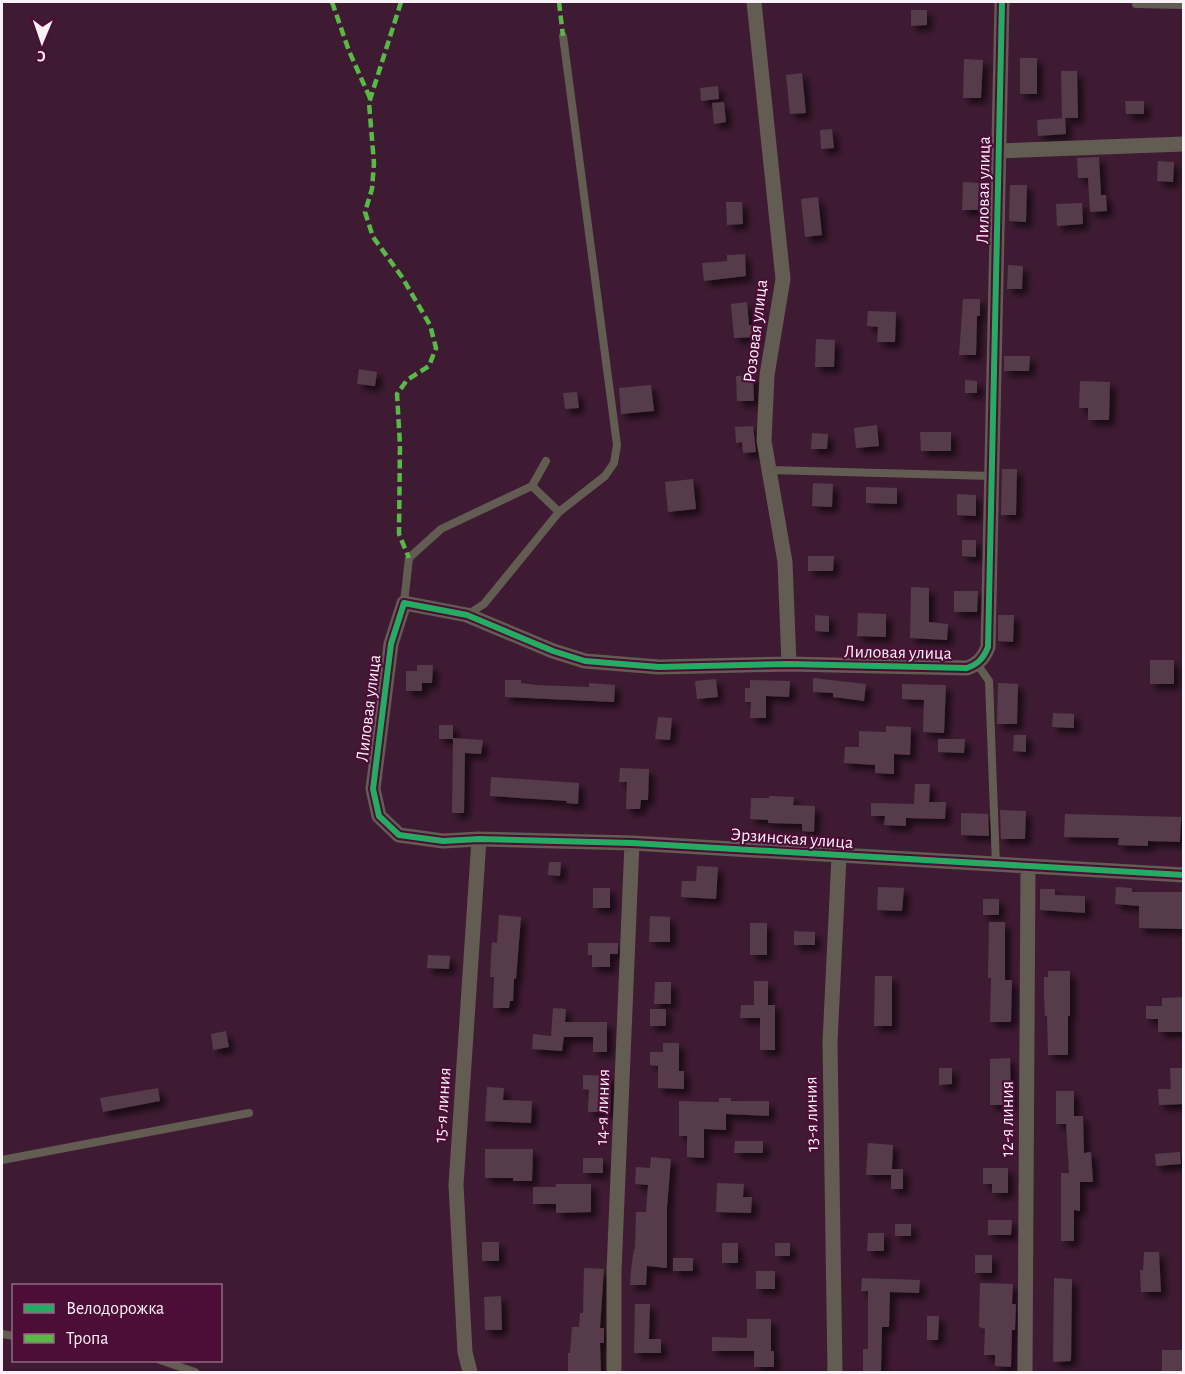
<svg xmlns="http://www.w3.org/2000/svg" width="1185" height="1374" viewBox="0 0 1185 1374" font-family="'Alegreya Sans',sans-serif">
  <defs>
    <filter id="shadow"><feDropShadow dx="5.5" dy="5.5" stdDeviation="3" flood-color="#0009"/></filter>
  </defs>
  <rect width="100%" height="100%" fill="#3e1b32"/>
  <path fill="#563b4c" filter="url(#shadow)" d="M911,10H927V25L911,26Z
    M1020,58H1037V94H1020Z
    M964,59L983,60L981,98H963Z
    M1061,71H1077L1078,118H1062Z
    M802,73L806,113L790,114L786,75Z
    M718,86L719,99L701,101L700,88Z
    M1125,101H1144V114H1126Z
    M724,102L726,122L714,124L712,103Z
    M1065,118L1066,134L1038,136L1037,120Z
    M832,129L834,148L821,149L820,130Z
    M1099,157L1101,195H1106L1107,211L1090,212L1088,178H1078L1077,158Z
    M1158,161L1174,162L1173,182L1157,181Z
    M963,182L979,183L978,210H962Z
    M1010,185H1027L1026,222L1009,221Z
    M818,197L822,235L805,237L801,199Z
    M726,202H742L743,224L727,225Z
    M1082,203L1083,224L1057,226L1056,204Z
    M745,254L746,276L704,281L702,263L727,261V255Z
    M1008,265L1023,266L1022,289H1007Z
    M963,299H980V316H977L976,355H959Z
    M747,302L749,325H754L755,337L734,338L731,304Z
    M868,311L896,312L895,342H877L878,327L867,326Z
    M816,339L835,340L834,367H815Z
    M1004,356H1030L1029,371H1004Z
    M359,369L377,372L375,386L357,384Z
    M753,375L754,401H737L736,376Z
    M965,380L977,381V393H965Z
    M1080,381L1110,382L1109,420H1088V408H1079Z
    M651,385L654,411L621,414L619,388Z
    M577,392L579,408L565,409L563,393Z
    M877,425L879,446L856,448L854,428Z
    M753,426L756,452L743,453L742,442L736,443L735,427Z
    M920,432H951V451H921Z
    M812,433L828,434L827,449H811Z
    M1002,469H1017L1016,515H1001Z
    M693,479L696,509L668,512L665,482Z
    M813,483L833,484L832,507L812,506Z
    M866,487L897,488V504L866,503Z
    M957,494L976,495V516L957,515Z
    M962,540H976V557L962,556Z
    M808,556H834L833,571H808Z
    M911,587L929,588V622L948,624L947,640L910,638Z
    M954,591H978L977,612H954Z
    M858,613L886,614V637L857,636Z
    M815,615L829,616V632L815,631Z
    M998,615H1014L1013,642L998,641Z
    M1150,660H1174V684H1150Z
    M417,665H433L432,683H422V691H406V671H417Z
    M813,678L866,684L864,701L833,697V693L813,692Z
    M716,679L718,697L697,699L695,681Z
    M505,680H521V683L536,685L589,687V683L615,685L614,702L505,697Z
    M750,680L790,681L789,697L766,696V718H750L751,702H745V688H750Z
    M998,683L1018,684L1017,724H997Z
    M902,684L946,685L944,733L923,732L924,700L902,699Z
    M1053,713L1074,714V728L1052,727Z
    M658,717L672,718L670,740L655,739Z
    M439,725H453V738L483,740L481,754L465,753L464,813H452L453,739H439Z
    M886,726L911,727L910,755L894,754V774L875,773V765L844,763L845,747H859V731L886,732Z
    M1014,735H1026V752L1013,751Z
    M938,739H965L964,753L938,752Z
    M620,768L649,769L648,800H641L640,809H626L627,782H619Z
    M491,777L579,783L578,804L566,803L567,801L490,796Z
    M915,784H930L929,802H946L945,819L906,818V826L884,825L885,816H871V803L914,804Z
    M769,796L794,797L793,805L815,806L814,832L802,831V824L768,823V820L750,819L751,798H769Z
    M1000,810L1026,811L1025,839H1001Z
    M961,813L988,814L989,836L961,835Z
    M1065,814L1181,817L1180,842L1148,841V846L1118,845L1119,838L1064,837Z
    M549,862H561L560,876L548,875Z
    M697,866L718,867L716,899L681,897L682,881H696Z
    M878,887L904,888L902,911L877,910Z
    M1116,887L1132,888V892H1182L1183,929L1139,928V906L1115,904Z
    M593,888H610V908H593Z
    M1040,889H1055V895L1085,896V913L1040,910Z
    M983,899H999V915H983Z
    M499,915L521,917L516,979H514L513,1001H510L509,1008H493L494,977H490L491,957L492,942L497,943Z
    M650,916L670,917V942H649Z
    M989,922H1005V980H1012L1011,1022H990L991,978H988Z
    M750,923H767V955H750Z
    M794,931L815,932V945H794Z
    M588,943H618V954H610V967H592V955H588Z
    M428,955L450,956L449,969L427,968Z
    M1048,971H1070V1016H1068V1055H1048L1047,1016H1045L1044,995V977H1048Z
    M875,976H892V1026H874Z
    M754,981H768V1005H775V1050H760V1018H740L741,1005H754Z
    M655,982H671V1004H654Z
    M1184,997V1032H1158V1019H1146V1006H1162V998Z
    M553,1008L566,1009L565,1022H607V1052H593V1037H564L562,1051L532,1049L533,1034L551,1036Z
    M650,1009H666V1026H650Z
    M226,1031L229,1047L213,1050L211,1034Z
    M663,1043H679V1071H684V1089L658,1088V1066L650,1065V1052H663Z
    M1010,1058L1011,1105H990V1059Z
    M939,1068H952V1084L939,1085Z
    M1170,1068H1184V1104L1159,1105L1158,1089H1171Z
    M583,1075L611,1076L610,1112H588L589,1090L583,1089Z
    M487,1087L504,1088L503,1100L532,1101L531,1123L485,1121Z
    M158,1088L160,1101L103,1112L100,1098Z
    M1056,1091H1074V1116H1083L1084,1153L1091,1152L1093,1182H1080V1211L1074,1210V1241H1061V1173H1069L1066,1124H1056Z
    M719,1098H731V1101H769V1116L726,1114V1130L704,1129V1158L687,1157V1136H679V1101L719,1102Z
    M735,1141H763V1153H734Z
    M868,1143L893,1145L892,1169H903V1189H891V1175H866Z
    M485,1149H533L532,1181H513V1178H485Z
    M1180,1152L1181,1164L1156,1166L1155,1154Z
    M651,1157L671,1159L667,1207V1268L647,1266L646,1285H630L631,1270L634,1249H635L636,1212H646L648,1185L635,1184L636,1167L650,1168Z
    M583,1158H603V1173H583Z
    M983,1168H1008V1193H992V1184H983Z
    M717,1183L744,1184L743,1197H752L751,1213L716,1212Z
    M556,1184H591V1212L556,1213V1204H533V1187H556Z
    M988,1220H1012L1011,1235H988Z
    M895,1224H911V1236H895Z
    M868,1233H884V1251H867Z
    M482,1242H499V1261H482Z
    M722,1243H738V1263H722Z
    M775,1243H790V1256H775Z
    M1144,1252H1159L1161,1292H1141L1140,1270H1143Z
    M975,1255H992V1273H975Z
    M673,1258H693V1271H673Z
    M584,1268L604,1269L600,1328H604V1343H600L601,1372H568V1353H570L572,1327H579L580,1313H583Z
    M756,1271H775V1289H756Z
    M862,1278L920,1280L919,1293L890,1292L889,1327H882L881,1372H863V1349H868V1291H861Z
    M1054,1278L1072,1279L1071,1361L1053,1362Z
    M980,1283L1013,1284L1012,1304H1016L1015,1330H1012L1011,1367L995,1366V1355H984L985,1329L979,1327Z
    M501,1296L502,1330H485L484,1297Z
    M635,1304H650L649,1339H661V1353H634Z
    M927,1316H939L938,1340H927Z
    M747,1319H771V1351H774V1367H754V1351H712V1337L747,1338Z
    M1162,1350H1184V1372H1162Z"/>
  <g fill="none" stroke-linecap="round" stroke-linejoin="round">
    <path stroke="#635c53" stroke-width="8" d="M1136,4L1184,5
      M769,470L992,476
      M532,486L559,512
      M404,603L409,558L441,529L532,486L546,461
      M467,615L484,604L559,512L605,476L614,463L617,445L563,36
      M977,664L989,681L996,865
      M2,1160L249,1113
      M2,1334L14,1336
      M160,1360L195,1372"/>
    <path stroke="#635c53" stroke-width="15" d="M754,2L783,279L767,375L764,441L785,562L789,664
      M1002,2L988,647C983,659 978,664 967,668L789,664L659,667L585,661L553,651L467,615L404,603L391,644L373,789L379,816L399,835L443,841L479,839L632,843L1184,875
      M999,151L1184,144
      M470,1372L465,1352L456,1185L479,839
      M614,1372V1271L632,843
      M835,1372L830,1042L839,856
      M1025,1372L1028,866"/>
    <path stroke="#58b947" stroke-width="4.5" stroke-dasharray="9 4.5" stroke-linecap="butt" d="M332,2L349,51L370,98
      M401,2L369,103L374,163L372,189L365,212L373,237L402,277L430,325L436,348L429,366L407,380L397,394L400,445L399,534L409,558
      M559,2L563,36"/>
    <g stroke="#4c0d37" stroke-width="10">
      <path id="cycleway" d="M1002,2L988,647C983,659 978,664 967,668L789,664L659,667L585,661L553,651L467,615L404,603L391,644L373,789L379,816L399,835L443,841L479,839L632,843L1184,875"/>
    </g>
    <use href="#cycleway" stroke="#26ab63" stroke-width="6"/>
  </g>
  <g text-anchor="middle" stroke-width="4.5" stroke-linejoin="round" paint-order="stroke">
    <g font-size="18" fill="#faf1f6" stroke="#4c0d37">
      <text transform="translate(983 190) rotate(-89)" y="6">Лиловая улица</text>
      <text transform="translate(755 331) rotate(-83)" y="6">Розовая улица</text>
      <text transform="translate(898 652) rotate(1)" y="6">Лиловая улица</text>
      <text transform="translate(368 708) rotate(-83)" y="6">Лиловая улица</text>
      <text transform="translate(792 838) rotate(4)" y="6">Эрзинская улица</text>
      <text transform="translate(442 1105) rotate(-86)" y="6">15-я линия</text>
      <text transform="translate(602 1107) rotate(-88)" y="6">14-я линия</text>
      <text transform="translate(811 1114) rotate(-91)" y="6">13-я линия</text>
      <text transform="translate(1007 1119) rotate(-90)" y="6">12-я линия</text>
    </g>
  </g>
  <rect width="1185" height="1374" fill="none" stroke="#faf1f6" stroke-width="6"/>
  <rect x="12" y="1284" width="210" height="78" fill="#4c0d37" stroke="#926883" stroke-width="1.5"/>
  <rect x="24" y="1304" width="30" height="9" fill="#26ab63" stroke="#926883" stroke-width="1.5"/>
  <text x="66" y="1314" font-size="18" fill="#faf1f6">Велодорожка</text>
  <rect x="24" y="1334" width="30" height="9" fill="#58b947" stroke="#926883" stroke-width="1.5"/>
  <text x="66" y="1344" font-size="18" fill="#faf1f6">Тропа</text>
  <g transform="translate(42 42) rotate(182)" stroke="#4c0d37" stroke-width="4.5" paint-order="stroke">
  <path d="M0-4.5L10 22L0 15L-10 22Z" fill="#faf1f6"/>
  <text y="-9" font-size="16" font-weight="bold" text-anchor="middle" fill="#faf1f6">С</text>
  </g>
</svg>
